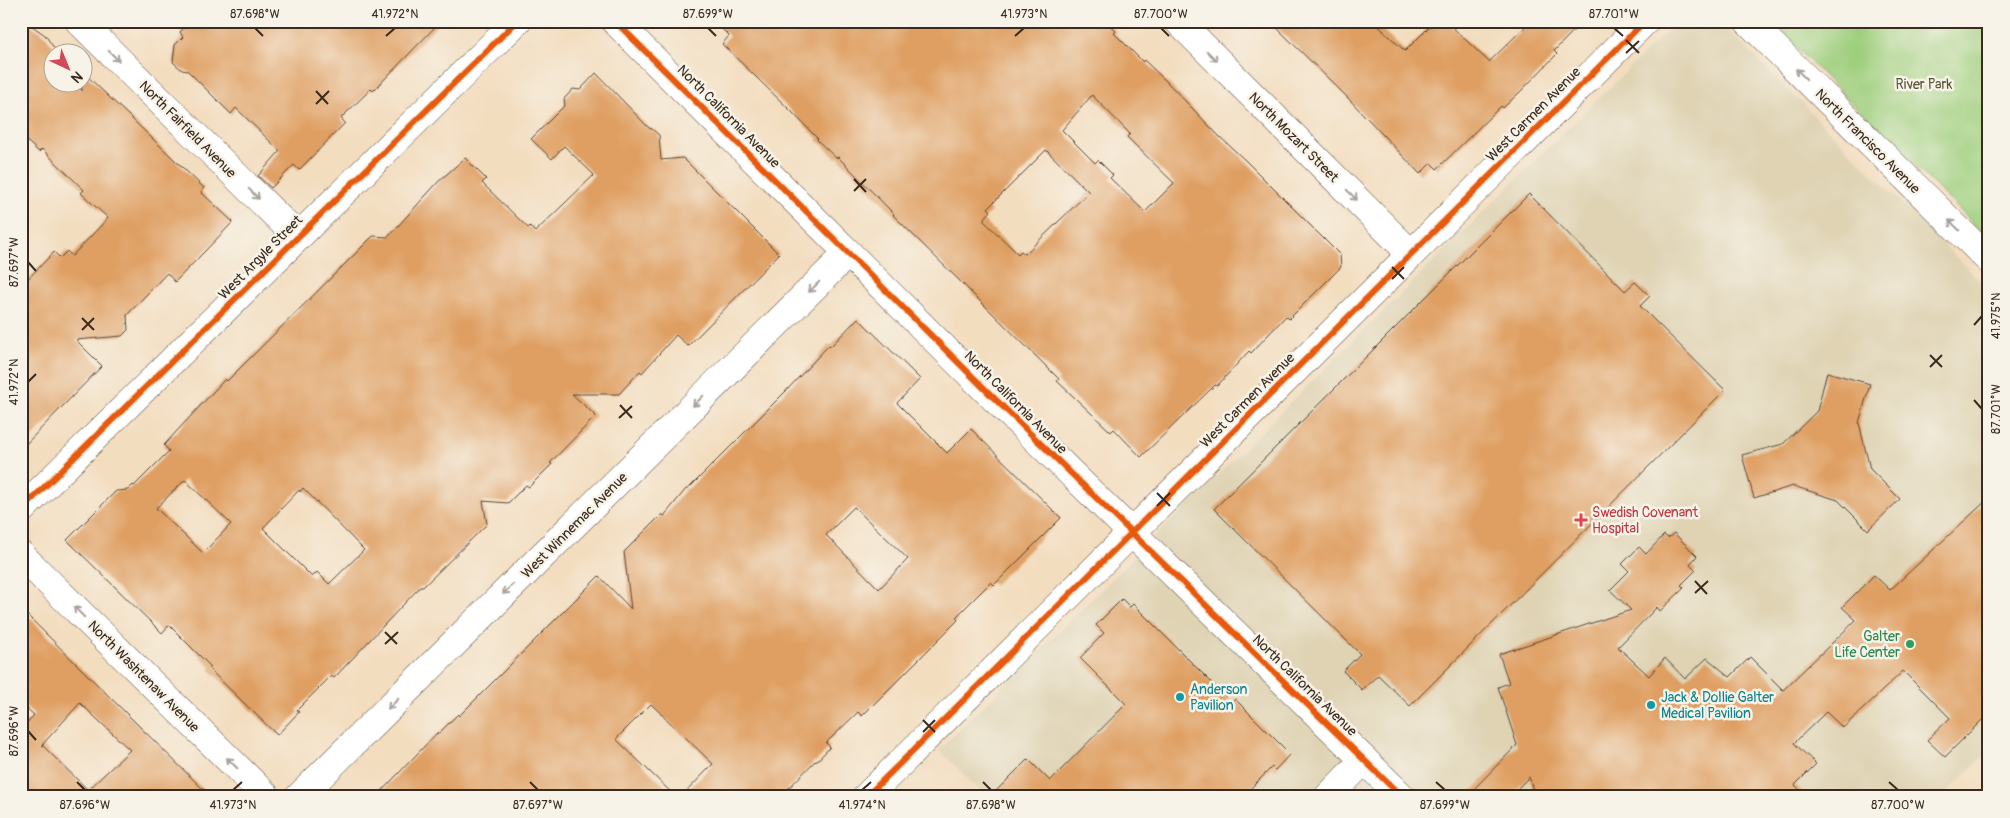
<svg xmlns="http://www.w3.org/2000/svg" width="2010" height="818" viewBox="0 0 2010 818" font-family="Pangolin,sans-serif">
  <rect width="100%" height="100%" fill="#f7f3e8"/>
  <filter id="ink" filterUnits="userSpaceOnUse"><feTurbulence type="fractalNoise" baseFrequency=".02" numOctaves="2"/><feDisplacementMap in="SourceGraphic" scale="10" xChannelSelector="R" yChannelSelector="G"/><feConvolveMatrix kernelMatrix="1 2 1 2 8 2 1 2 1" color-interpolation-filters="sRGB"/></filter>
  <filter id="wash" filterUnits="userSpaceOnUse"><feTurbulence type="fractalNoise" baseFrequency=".0096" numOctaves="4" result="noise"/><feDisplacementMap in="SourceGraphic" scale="20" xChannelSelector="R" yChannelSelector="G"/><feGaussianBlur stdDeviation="1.12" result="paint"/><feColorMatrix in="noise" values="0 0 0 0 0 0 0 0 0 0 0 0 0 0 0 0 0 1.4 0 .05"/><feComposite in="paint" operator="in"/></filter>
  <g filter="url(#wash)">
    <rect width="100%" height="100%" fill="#f3ddbf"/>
    <path fill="#dfd3b4" d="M1677,21H1719L1989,290V751L1942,797H987L939,750Z"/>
    <path fill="#9fcf7e" stroke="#6d7c4e" d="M1769,21H1989V239Z"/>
    <g id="blocks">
      <path fill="#df9f62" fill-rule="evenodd" d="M21,21H25L45,35L57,52H52V82H77L82,91V71L204,188L201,192L233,222L175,282L167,273L127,315L128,330L122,336L76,340L102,366L21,449V286L54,252L60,258L67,251L72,256L108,218L81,193L84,190L42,149L39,152L21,136Z
        M191,21H441L373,91L371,89L341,118L345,123L299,170L294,165L271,188L258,176L280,151L236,108L231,114L188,71L182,70L173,62L175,45L183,37L180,32Z
        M714,21H1105L1116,31L1114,33L1143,62L1144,60L1166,81L1219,136L1246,161L1340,255L1341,267L1289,319L1286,316L1251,353L1249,351L1217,386L1215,385L1141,457L1114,429L1111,432L1057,381L1059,379L893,215L894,214L838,157L836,158L817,140L818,139L792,112L722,44L729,36ZM1092,95L1130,134L1127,137L1174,183L1145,212L1110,178L1113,175L1098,160L1095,163L1062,130ZM1046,150L1089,192L1025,254L1021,251L1018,254L983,220L991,211L988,208Z
        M1270,21H1373L1405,51L1435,21H1446L1489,62L1531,21H1583L1554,51L1557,54L1521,91L1503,108L1501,106L1437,169L1431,163L1420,174L1346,96Z
        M596,73L649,128L652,129L659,135L661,160L683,158L779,254L688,346L676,335L642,373L640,371L619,394H572L596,416L550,463L552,464L529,487L526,485L508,503L483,501L487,524L423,587H420L334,678L331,676L297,710L299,712L277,735L209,669L211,667L169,625L162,633L67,540L116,491L128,490L133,485L134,486L169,451L164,445L225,379L227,381L373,236L388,237L439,181L465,158L486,179L482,183L528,228L530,226L535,232L594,175L564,146L552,159L531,139L565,105L564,99L573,89L580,90ZM185,480L231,524L203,553L156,508ZM303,488L364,550L329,584L317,572L312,577L263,528L299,490L300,492Z
        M1529,194L1625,291L1635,282L1650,296L1640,306L1725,390L1410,706L1378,675L1362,690L1343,671L1360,654L1214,509Z
        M858,318L920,379L897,403L947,453L971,429L1061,518L994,585L991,582L956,617L958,620L862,716L858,712L826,743L830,747L816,762L815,761L780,797H681L713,764L651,704L616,739L676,797H376L437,733L438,734L458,714L459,716L599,576L631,609L624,552L662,514L664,516L686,489H688L785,392L829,345L831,346ZM854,507L908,559L879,589L826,535Z
        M1827,372L1870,384L1859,423L1870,469L1900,499L1868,530L1838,500L1793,486L1754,498L1742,455L1783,444L1817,411Z
        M1989,498V713L1945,757L1927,740L1950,718L1903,671L1843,728L1826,712L1794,743L1816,764L1795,785L1807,797H1535L1529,777L1509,797H1466L1517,745L1498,687L1509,683L1499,654L1631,610L1610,590L1629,571L1622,564L1639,547L1646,554L1664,535L1668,538L1674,533L1697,556L1690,564L1696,570L1681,585L1684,588L1660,611L1657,607L1618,647L1649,676L1665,658L1685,679L1707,658L1730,677L1750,657L1783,690L1856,620L1842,607L1874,575L1890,590Z
        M1122,599L1130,607L1133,604L1232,703L1235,699L1290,754L1275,770L1272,767L1242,797H990L1028,759L1050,781L1126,704L1080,658L1104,633L1096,625Z
        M21,609L133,720L211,797H21V725L23,727L34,715L21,703ZM80,703L130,750L88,790L42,745Z"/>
    </g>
  </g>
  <g filter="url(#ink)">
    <use href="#blocks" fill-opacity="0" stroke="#574536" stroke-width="1"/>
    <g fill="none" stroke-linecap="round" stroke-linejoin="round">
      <g stroke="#574536" stroke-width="29">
        <path id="minor" d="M79,21L298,237
          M1178,21L1410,253
          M1748,21L1989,260
          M21,510L517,21
          M21,555L267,797
          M299,797L848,253
          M866,797C1127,540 1384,279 1645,21
          M1328,797L1364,760"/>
      </g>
      <g stroke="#574536" stroke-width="29">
        <path id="major" d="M615,21L991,395L1402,797"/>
      </g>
      <use href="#minor" stroke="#fff" stroke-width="28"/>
      <use href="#major" stroke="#fff" stroke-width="28"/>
      <g stroke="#f7f3e8" stroke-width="9">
        <path id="cycleway" d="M615,21L991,395L1402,797
          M21,510L517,21
          M866,797C1127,540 1384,279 1645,21"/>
      </g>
      <use href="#cycleway" stroke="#e8590c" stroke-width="6"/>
    </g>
    <defs><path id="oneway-shaft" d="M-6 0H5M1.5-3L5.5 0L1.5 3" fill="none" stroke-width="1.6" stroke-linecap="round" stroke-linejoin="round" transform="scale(1.25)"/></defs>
    <g stroke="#a79f9a">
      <use href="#oneway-shaft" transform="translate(114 56) rotate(45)"/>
      <use href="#oneway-shaft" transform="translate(1212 56) rotate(45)"/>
      <use href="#oneway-shaft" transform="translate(1801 74) rotate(-135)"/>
      <use href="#oneway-shaft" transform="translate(254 194) rotate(45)"/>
      <use href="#oneway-shaft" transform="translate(1352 195) rotate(45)"/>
      <use href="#oneway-shaft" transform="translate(1954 225) rotate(-135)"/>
      <use href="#oneway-shaft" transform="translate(814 287) rotate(135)"/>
      <use href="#oneway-shaft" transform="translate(698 401) rotate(135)"/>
      <use href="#oneway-shaft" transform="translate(508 589) rotate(135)"/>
      <use href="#oneway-shaft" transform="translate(79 612) rotate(-135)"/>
      <use href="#oneway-shaft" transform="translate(393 704) rotate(135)"/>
      <use href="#oneway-shaft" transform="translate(232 763) rotate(-136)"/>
    </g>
  </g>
  <path fill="none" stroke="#3b2a1e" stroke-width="2" d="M255,28L263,36M708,28L716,36M1161,28L1169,36M1614,28L1623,36M386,36L395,28M1015,36L1024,28M1626,40L1639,53M1626,53L1639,41M316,91L328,104M316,104L329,91M854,179L866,192M854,191L866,179M28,262L36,271M1392,267L1404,279M1392,279L1404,267M82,318L94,330M1974,325L1982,316M82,330L94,318M1930,355L1942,367M1930,367L1942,355M28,382L36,374M1974,400L1982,409M620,405L632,418M619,418L632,406M1157,493L1170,506M1157,506L1170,493M1695,581L1707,594M1695,593L1708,581M385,632L397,644M385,644L398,632M923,720L935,732M28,731L36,740M923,732L935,720M77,782L85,790M530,782L538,790M983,782L991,790M1436,782L1445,790M1889,782L1898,790M233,790L242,782M862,790L871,782"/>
  <path fill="#e0444e" stroke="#f7f3e8" stroke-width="2" d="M1578.5 512.5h5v5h5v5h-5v5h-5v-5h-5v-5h5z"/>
  <circle fill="#2e9e5b" stroke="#f7f3e8" stroke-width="2" cx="1910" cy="644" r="5"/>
  <g fill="#0f9aa8" stroke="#f7f3e8" stroke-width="2">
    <circle cx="1180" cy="697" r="5"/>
    <circle cx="1651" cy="705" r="5"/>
  </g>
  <g text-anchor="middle" stroke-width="5" stroke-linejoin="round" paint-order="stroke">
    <g font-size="14" fill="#545336" stroke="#f7f3e8">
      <text x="1924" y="89">River Park</text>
    </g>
    <g font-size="14" fill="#3b2a1e" stroke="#f7f3e8">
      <text transform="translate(1533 114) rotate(-45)" y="5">West Carmen Avenue</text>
      <text transform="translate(729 116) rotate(45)" y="5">North California Avenue</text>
      <text transform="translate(188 129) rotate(45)" y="5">North Fairfield Avenue</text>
      <text transform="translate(1294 137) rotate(45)" y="5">North Mozart Street</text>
      <text transform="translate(1868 141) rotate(45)" y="5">North Francisco Avenue</text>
      <text transform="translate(260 257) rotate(-45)" y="5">West Argyle Street</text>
      <text transform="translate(1247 400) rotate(-45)" y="5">West Carmen Avenue</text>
      <text transform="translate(1016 402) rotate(45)" y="5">North California Avenue</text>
      <text transform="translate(574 525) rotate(-45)" y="5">West Winnemac Avenue</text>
      <text transform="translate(144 676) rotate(45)" y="5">North Washtenaw Avenue</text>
      <text transform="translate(1305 685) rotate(44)" y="5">North California Avenue</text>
    </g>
    <g font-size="14" fill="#be3a42" stroke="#f7f3e8" text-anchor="start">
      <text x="1592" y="517">Swedish Covenant<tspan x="1592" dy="16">Hospital</tspan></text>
    </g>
    <g font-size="14" fill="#27864d" stroke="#f7f3e8" text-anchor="end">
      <text x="1900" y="641">Galter<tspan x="1900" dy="16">Life Center</tspan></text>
    </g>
    <g font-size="14" fill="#0d838f" stroke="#f7f3e8" text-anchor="start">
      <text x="1190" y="694">Anderson<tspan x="1190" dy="16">Pavilion</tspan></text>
      <text x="1661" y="702">Jack &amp; Dollie Galter<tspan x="1661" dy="16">Medical Pavilion</tspan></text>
    </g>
  </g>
  <rect width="2010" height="818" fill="none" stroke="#f7f3e8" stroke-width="55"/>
  <g transform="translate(68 68) rotate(136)"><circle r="24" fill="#f7f3e8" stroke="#aca397"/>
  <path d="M0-4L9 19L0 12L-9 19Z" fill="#d1495b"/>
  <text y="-8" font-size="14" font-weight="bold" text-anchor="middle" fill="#3b2a1e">N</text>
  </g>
  <rect x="28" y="28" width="1954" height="762" fill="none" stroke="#3b2a1e" stroke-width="2"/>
  <g font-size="12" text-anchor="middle" fill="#3b2a1e">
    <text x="255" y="18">87.698°W</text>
    <text x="395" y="18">41.972°N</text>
    <text x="708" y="18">87.699°W</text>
    <text x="1024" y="18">41.973°N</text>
    <text x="1161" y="18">87.700°W</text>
    <text x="1614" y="18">87.701°W</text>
    <text transform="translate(14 262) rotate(-90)" y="4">87.697°W</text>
    <text transform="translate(1996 316) rotate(-90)" y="4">41.975°N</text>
    <text transform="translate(14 382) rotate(-90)" y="4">41.972°N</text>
    <text transform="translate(1996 409) rotate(-90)" y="4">87.701°W</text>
    <text transform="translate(14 731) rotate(-90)" y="4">87.696°W</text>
    <text x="85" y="809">87.696°W</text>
    <text x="233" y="809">41.973°N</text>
    <text x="538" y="809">87.697°W</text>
    <text x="862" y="809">41.974°N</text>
    <text x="991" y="809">87.698°W</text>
    <text x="1445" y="809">87.699°W</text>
    <text x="1898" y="809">87.700°W</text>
  </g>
</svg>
